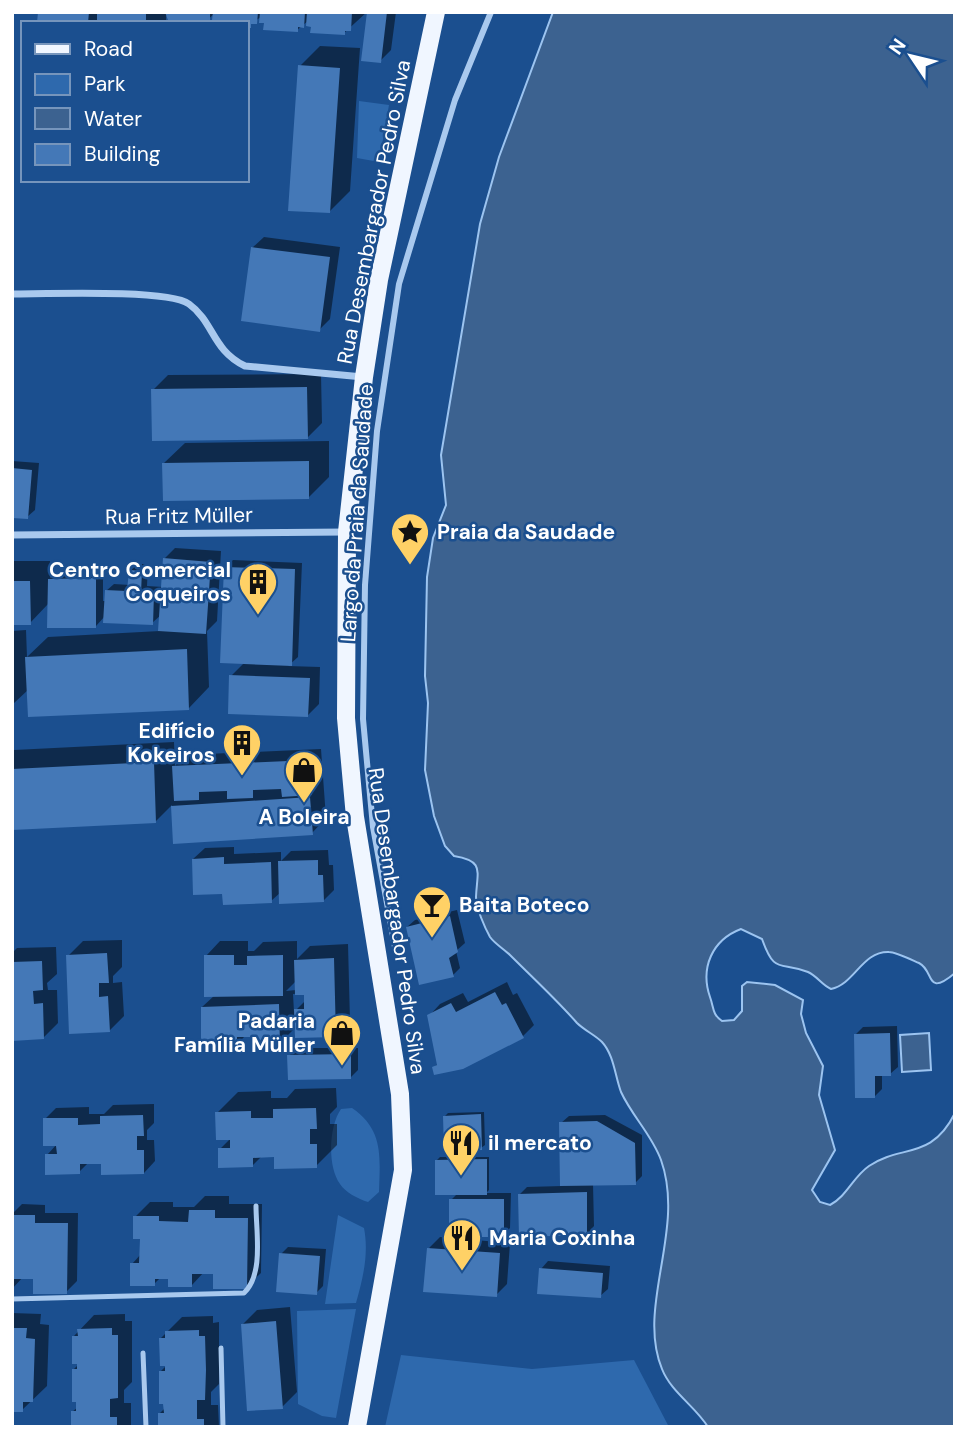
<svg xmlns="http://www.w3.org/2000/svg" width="967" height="1439" viewBox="0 0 967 1439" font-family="'DM Sans',sans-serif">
  <rect width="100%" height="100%" fill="#1b4f8f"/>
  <path fill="#2e69ad" d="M359,101L389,105L379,162L357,158Z
    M352,1108C384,1130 380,1157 379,1192L368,1202C358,1199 345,1192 340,1184C327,1166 329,1126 341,1109Z
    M338,1215L364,1228C369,1254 363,1278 356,1303L325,1304Z
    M356,1309L336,1418L322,1416L298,1404L297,1311Z
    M401,1355L532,1369L634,1360L669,1427H385Z"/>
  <path fill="#3c6290" stroke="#9cc4f0" stroke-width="2" d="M553,12H955V973C925,998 935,971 919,963C914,961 896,952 889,952C862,951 855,984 831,989C822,985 817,976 808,972C779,961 775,975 762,939L741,929C712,940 700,968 710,997C714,1008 712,1014 722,1021L734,1020L742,1011V986L747,982L775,985L803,1000L801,1014L806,1033L823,1066L819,1095L835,1150L812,1190L820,1202L830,1205C847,1196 853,1177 869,1166C901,1144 931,1161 955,1113V1427H708C695,1406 671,1392 662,1369C636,1306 686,1230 661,1160C652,1135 632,1116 621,1092C615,1076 614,1055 602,1042C595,1035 584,1030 577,1023C556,999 533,978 510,955C504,949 495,944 490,937C485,928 476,908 476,897C477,871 485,861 454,856L445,846L434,816L425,770L428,703L425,676L427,577L433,538L446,505L441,455L480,224L499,157Z
    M929,1033L931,1070L902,1072L900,1035Z"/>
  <path fill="#0007" fill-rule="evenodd" d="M40,12H367L344,33L308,21L297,30L266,22L261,17L247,26V23L214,14L204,23L171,21L166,15V23H115V18H107V23H39Z
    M369,12H396L391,50L380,61Z
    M320,46L360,48L350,191L329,212L300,66Z
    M264,237L340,247L330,319L319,330L252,248Z
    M321,374L322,423L307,438L153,390L168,375Z
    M329,441V477L308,498L164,463L185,443Z
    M12,461L39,463L35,510L27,517L12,516Z
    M175,548L221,551L217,621L207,631L209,687L189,708L29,689L12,705V631L26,630L27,657L48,637L160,631L161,615L152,623L105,616L96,626L49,603L30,623H12V561H50V578L57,572H103V601H106V591L114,584L130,585V571L138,564H148L147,586L163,587L164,559Z
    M233,560L302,563L298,657L288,666L320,667L319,704L308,715L231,676L245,662L225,568Z
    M174,742L175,766L185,755L321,749L326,818L312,833L174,842L172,805L156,821L12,828L14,750Z
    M234,847V854L281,852V861L291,851L328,850L329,865H333L334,890L323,901L281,892L271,901L224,892L193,859L205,848Z
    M457,910L465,943L456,951L460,968L453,975L407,927L415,920Z
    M122,940V967L113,976V983L122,982L124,1016L109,1031L68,956L83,941Z
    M220,941H248V951H254L263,942L297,941V959L310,946L348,944L350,1021L336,1035L296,1027L279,1044L252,1035H246L236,1045L202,1007L215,995L206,956ZM296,981V990L286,991ZM306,993V1000L294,1012L293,994Z
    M56,947L57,974L47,983L48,990H57L58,1023L43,1038L12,1039V953L17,948Z
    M507,982L513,995L517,993L534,1025L523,1036L434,1067L439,1063L429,1016L440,1004L463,993L468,1002Z
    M897,1026L898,1067L890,1074H882V1089L875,1096L856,1034L863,1027Z
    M296,1048H358V1070L350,1078L289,1056Z
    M336,1088L337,1107L330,1114V1124H337V1145L316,1166L276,1156H262L252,1166L220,1149L231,1138L217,1113L238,1092L271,1091V1098H287L295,1089Z
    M154,1104V1123L147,1130V1140H154L155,1161L144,1173L103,1162H89L79,1172L47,1155L57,1144L45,1119L56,1108L89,1107V1114H104L113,1105Z
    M484,1112L485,1145L481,1148L445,1116L448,1113Z
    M605,1115L642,1135V1176L635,1183L593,1184L594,1226L587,1234L520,1194L527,1187L562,1186L561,1123L569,1116Z
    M440,1157H489V1190L486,1193H511L510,1228L503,1235H451V1238L510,1243L507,1284L496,1295L429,1248L440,1237L450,1238L451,1200L458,1193L437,1160Z
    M205,1196H229V1204H262L261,1273L246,1287L215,1272H204L192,1285L170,1277H161L154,1284L132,1264L141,1254V1237L135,1217L150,1202H173V1207H194Z
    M22,1204L45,1205V1213H78L77,1281L66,1292L34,1277H23L12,1289V1214Z
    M288,1247L326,1249L323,1286L316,1293L281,1254Z
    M548,1261L610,1266L608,1289L600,1296L541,1269Z
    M290,1307L297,1392L282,1407L243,1324L257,1310Z
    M12,1313L41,1314L40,1324L49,1325L47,1386L22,1410H12Z
    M125,1314V1321H132V1382L124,1390V1403H131V1427H73L72,1412L78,1407L73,1370L81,1362L74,1336L94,1315Z
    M213,1316V1323L219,1322V1384L211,1392V1405H218L219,1427H160V1413L165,1408L160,1372L168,1364L161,1338L182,1317Z"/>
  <path fill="#4478b7" d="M38,12H89L88,23H37Z
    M97,12H146V23L97,20Z
    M165,12H210V21L169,23Z
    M213,12H258L257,24H251V28H247V23H216L212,20Z
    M260,12H305L304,28L298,27V32L263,30L264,23H259Z
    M307,12H352L351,31H345V35L310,33L311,27L306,26Z
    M367,12H387L381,63L361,61Z
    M298,65L340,68L330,213L288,211Z
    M251,247L330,257L320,332L241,321Z
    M307,387L308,439L152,441L151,389Z
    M309,461V499L163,501L162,463Z
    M12,468L32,470L28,519L12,518Z
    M163,558L211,562L206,634L158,631Z
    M224,567L295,569L292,666L220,663Z
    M129,570L142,571L141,593H154L153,625L103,623L105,590L127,591Z
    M96,578V628H47L48,579Z
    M12,581H30L31,625H12Z
    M187,649L189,710L28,717L25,657Z
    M229,675L310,678L308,717L228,714Z
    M311,760L312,795L282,797L281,789L253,790V798L227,799V791L199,792V800L174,801L172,766Z
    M154,762L156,823L12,830V769Z
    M310,797L313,835L173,844L171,806Z
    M224,857V864L271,862L272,903L223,905L222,894L193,895L192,859Z
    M318,860V875H323L324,902L279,904L278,861Z
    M450,916L458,952L449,958L454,977L419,985L406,927Z
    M107,953L109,983H99V997L108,996L110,1032L69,1034L66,955Z
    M204,955H234V965H247V956L283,955V996L204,997Z
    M334,958L336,1037L295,1038L294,1009H304V995H295L294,960Z
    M42,961L43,990L33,991L34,1004L43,1003L44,1039L12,1041V962Z
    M495,992L502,1005L506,1003L524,1038L463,1069L434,1075L432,1067L437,1065L427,1015L451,1003L456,1012Z
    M279,1004L280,1046L251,1047L250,1037H237V1046L201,1047V1007Z
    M890,1033L891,1076H875V1098H855L854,1034Z
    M351,1054V1079L288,1080L287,1055Z
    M316,1108L317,1129H310V1144H317V1168L274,1169V1157L253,1158V1167L218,1168V1148H230V1140H216L215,1112L251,1111V1118H273V1109Z
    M481,1114L482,1150L444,1151L443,1116Z
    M143,1115L144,1136H137V1150H144V1174L101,1175V1164H80V1174L45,1175V1154H57L56,1146H43V1118H78V1125L100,1124V1116Z
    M597,1121L635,1143L636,1185L560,1186L559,1122Z
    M487,1159V1195H435V1160Z
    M587,1192V1235L519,1237L518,1194Z
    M449,1199H504V1237H449Z
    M189,1210H215V1218H248L247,1289H213V1274H192V1287H168V1279H155V1286H130V1263H139L140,1239H133V1216H159V1221L188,1222Z
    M12,1215H35V1223H68L67,1294H33V1279H12Z
    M427,1248L500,1253L497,1297L423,1292Z
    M279,1253L320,1256L317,1295L276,1292Z
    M539,1268L603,1273L601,1298L537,1294Z
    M276,1321L283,1409L247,1411L241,1324Z
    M12,1328H27L26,1338L35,1339L33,1402H23V1412H12Z
    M112,1328V1335H118V1398L110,1399V1417H117V1427H71V1411H76V1402H72V1369H77V1364H72V1336H78L77,1329Z
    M199,1330V1336H205L206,1370L205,1400H197V1419H204V1427H158V1413H164L163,1404H159V1371H165V1366H160L159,1338H165V1331Z"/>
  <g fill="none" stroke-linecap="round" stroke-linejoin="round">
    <path stroke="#a9c9ee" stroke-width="5" d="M12,1299L244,1293C264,1274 256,1232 256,1206
      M221,1348L223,1427
      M143,1353L146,1427"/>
    <path stroke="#a9c9ee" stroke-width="6" d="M395,947L373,827L363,719L365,585L377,431L399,284L455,100L491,12"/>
    <path stroke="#a9c9ee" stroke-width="7" d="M12,294C44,294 168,289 189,304C214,322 212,350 245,366L363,377
      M12,535L346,532"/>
    <path stroke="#f0f6ff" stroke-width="18" d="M357,1427L403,1170L400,1094L355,817L346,718L347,532L364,377L379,280L436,12"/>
  </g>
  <defs>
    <g id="sight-pin" transform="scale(2.0125)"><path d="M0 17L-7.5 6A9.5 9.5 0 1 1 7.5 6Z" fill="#ffd166" stroke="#1b4f8f"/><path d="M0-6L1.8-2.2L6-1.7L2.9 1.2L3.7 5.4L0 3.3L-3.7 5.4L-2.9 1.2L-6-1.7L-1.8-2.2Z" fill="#111"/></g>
    <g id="building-pin" transform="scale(2.0125)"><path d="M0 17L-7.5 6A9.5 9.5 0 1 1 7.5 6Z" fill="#ffd166" stroke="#1b4f8f"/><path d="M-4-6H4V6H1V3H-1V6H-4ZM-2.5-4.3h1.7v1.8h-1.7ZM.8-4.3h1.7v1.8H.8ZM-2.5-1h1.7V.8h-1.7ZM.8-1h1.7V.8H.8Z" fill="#111"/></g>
    <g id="shop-pin" transform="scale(2.0125)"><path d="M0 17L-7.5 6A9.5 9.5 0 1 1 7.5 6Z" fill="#ffd166" stroke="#1b4f8f"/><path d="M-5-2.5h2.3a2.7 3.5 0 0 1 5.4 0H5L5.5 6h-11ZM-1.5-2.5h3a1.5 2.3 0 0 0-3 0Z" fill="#111"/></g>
    <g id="bar-pin" transform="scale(2.0125)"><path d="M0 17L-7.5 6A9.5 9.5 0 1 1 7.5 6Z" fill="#ffd166" stroke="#1b4f8f"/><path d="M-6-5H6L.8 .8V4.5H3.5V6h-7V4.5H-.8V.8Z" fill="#111"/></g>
    <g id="restaurant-pin" transform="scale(2.0125)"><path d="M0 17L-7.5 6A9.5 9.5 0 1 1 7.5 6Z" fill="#ffd166" stroke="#1b4f8f"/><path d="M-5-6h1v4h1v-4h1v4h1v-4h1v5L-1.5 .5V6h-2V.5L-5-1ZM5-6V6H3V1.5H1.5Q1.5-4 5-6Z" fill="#111"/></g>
  </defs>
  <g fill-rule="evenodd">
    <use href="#sight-pin" x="410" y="532"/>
    <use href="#building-pin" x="258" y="582"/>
    <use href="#building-pin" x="242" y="743"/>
    <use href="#shop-pin" x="304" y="770"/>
    <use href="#bar-pin" x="432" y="905"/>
    <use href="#shop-pin" x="342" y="1033"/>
    <use href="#restaurant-pin" x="461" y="1143"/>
    <use href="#restaurant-pin" x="462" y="1238"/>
  </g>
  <g text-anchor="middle" stroke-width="5" stroke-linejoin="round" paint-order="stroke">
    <g font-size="21" fill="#fff" stroke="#1b4f8f">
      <text transform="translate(374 212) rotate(-79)" y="7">Rua Desembargador Pedro Silva</text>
      <text transform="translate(357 513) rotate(-86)" y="7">Largo da Praia da Saudade</text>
      <text transform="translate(179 516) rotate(-1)" y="7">Rua Fritz Müller</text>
      <text transform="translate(397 921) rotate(82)" y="7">Rua Desembargador Pedro Silva</text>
    </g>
    <g font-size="21" font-weight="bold" fill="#fff" stroke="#1b4f8f" text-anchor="start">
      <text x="437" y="539">Praia da Saudade</text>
      <text x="231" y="577" text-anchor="end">Centro Comercial<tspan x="231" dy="24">Coqueiros</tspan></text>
      <text x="215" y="738" text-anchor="end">Edifício<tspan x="215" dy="24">Kokeiros</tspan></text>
      <text x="304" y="824" text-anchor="middle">A Boleira</text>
      <text x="459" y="912">Baita Boteco</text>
      <text x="315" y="1028" text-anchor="end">Padaria<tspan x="315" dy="24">Família Müller</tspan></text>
      <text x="488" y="1150">il mercato</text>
      <text x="489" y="1245">Maria Coxinha</text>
    </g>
  </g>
  <rect width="967" height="1439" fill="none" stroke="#ffffff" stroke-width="28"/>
  <rect x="21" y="21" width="228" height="161" fill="#1b4f8f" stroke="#7695bc" stroke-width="2"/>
  <rect x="35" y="44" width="35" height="10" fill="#f0f6ff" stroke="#7695bc" stroke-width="2"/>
  <text x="84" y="56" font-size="21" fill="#ffffff">Road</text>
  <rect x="35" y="74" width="35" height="21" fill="#2e69ad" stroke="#7695bc" stroke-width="2"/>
  <text x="84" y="91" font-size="21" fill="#ffffff">Park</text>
  <rect x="35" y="108" width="35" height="21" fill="#3c6290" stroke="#7695bc" stroke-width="2"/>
  <text x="84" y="126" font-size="21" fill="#ffffff">Water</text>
  <rect x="35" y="144" width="35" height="21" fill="#4478b7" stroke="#7695bc" stroke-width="2"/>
  <text x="84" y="161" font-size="21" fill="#ffffff">Building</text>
  <g transform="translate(911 56) rotate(305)" stroke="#1b4f8f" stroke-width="5" paint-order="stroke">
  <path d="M0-5L12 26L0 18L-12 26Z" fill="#ffffff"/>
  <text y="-10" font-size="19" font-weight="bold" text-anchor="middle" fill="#ffffff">N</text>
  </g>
</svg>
